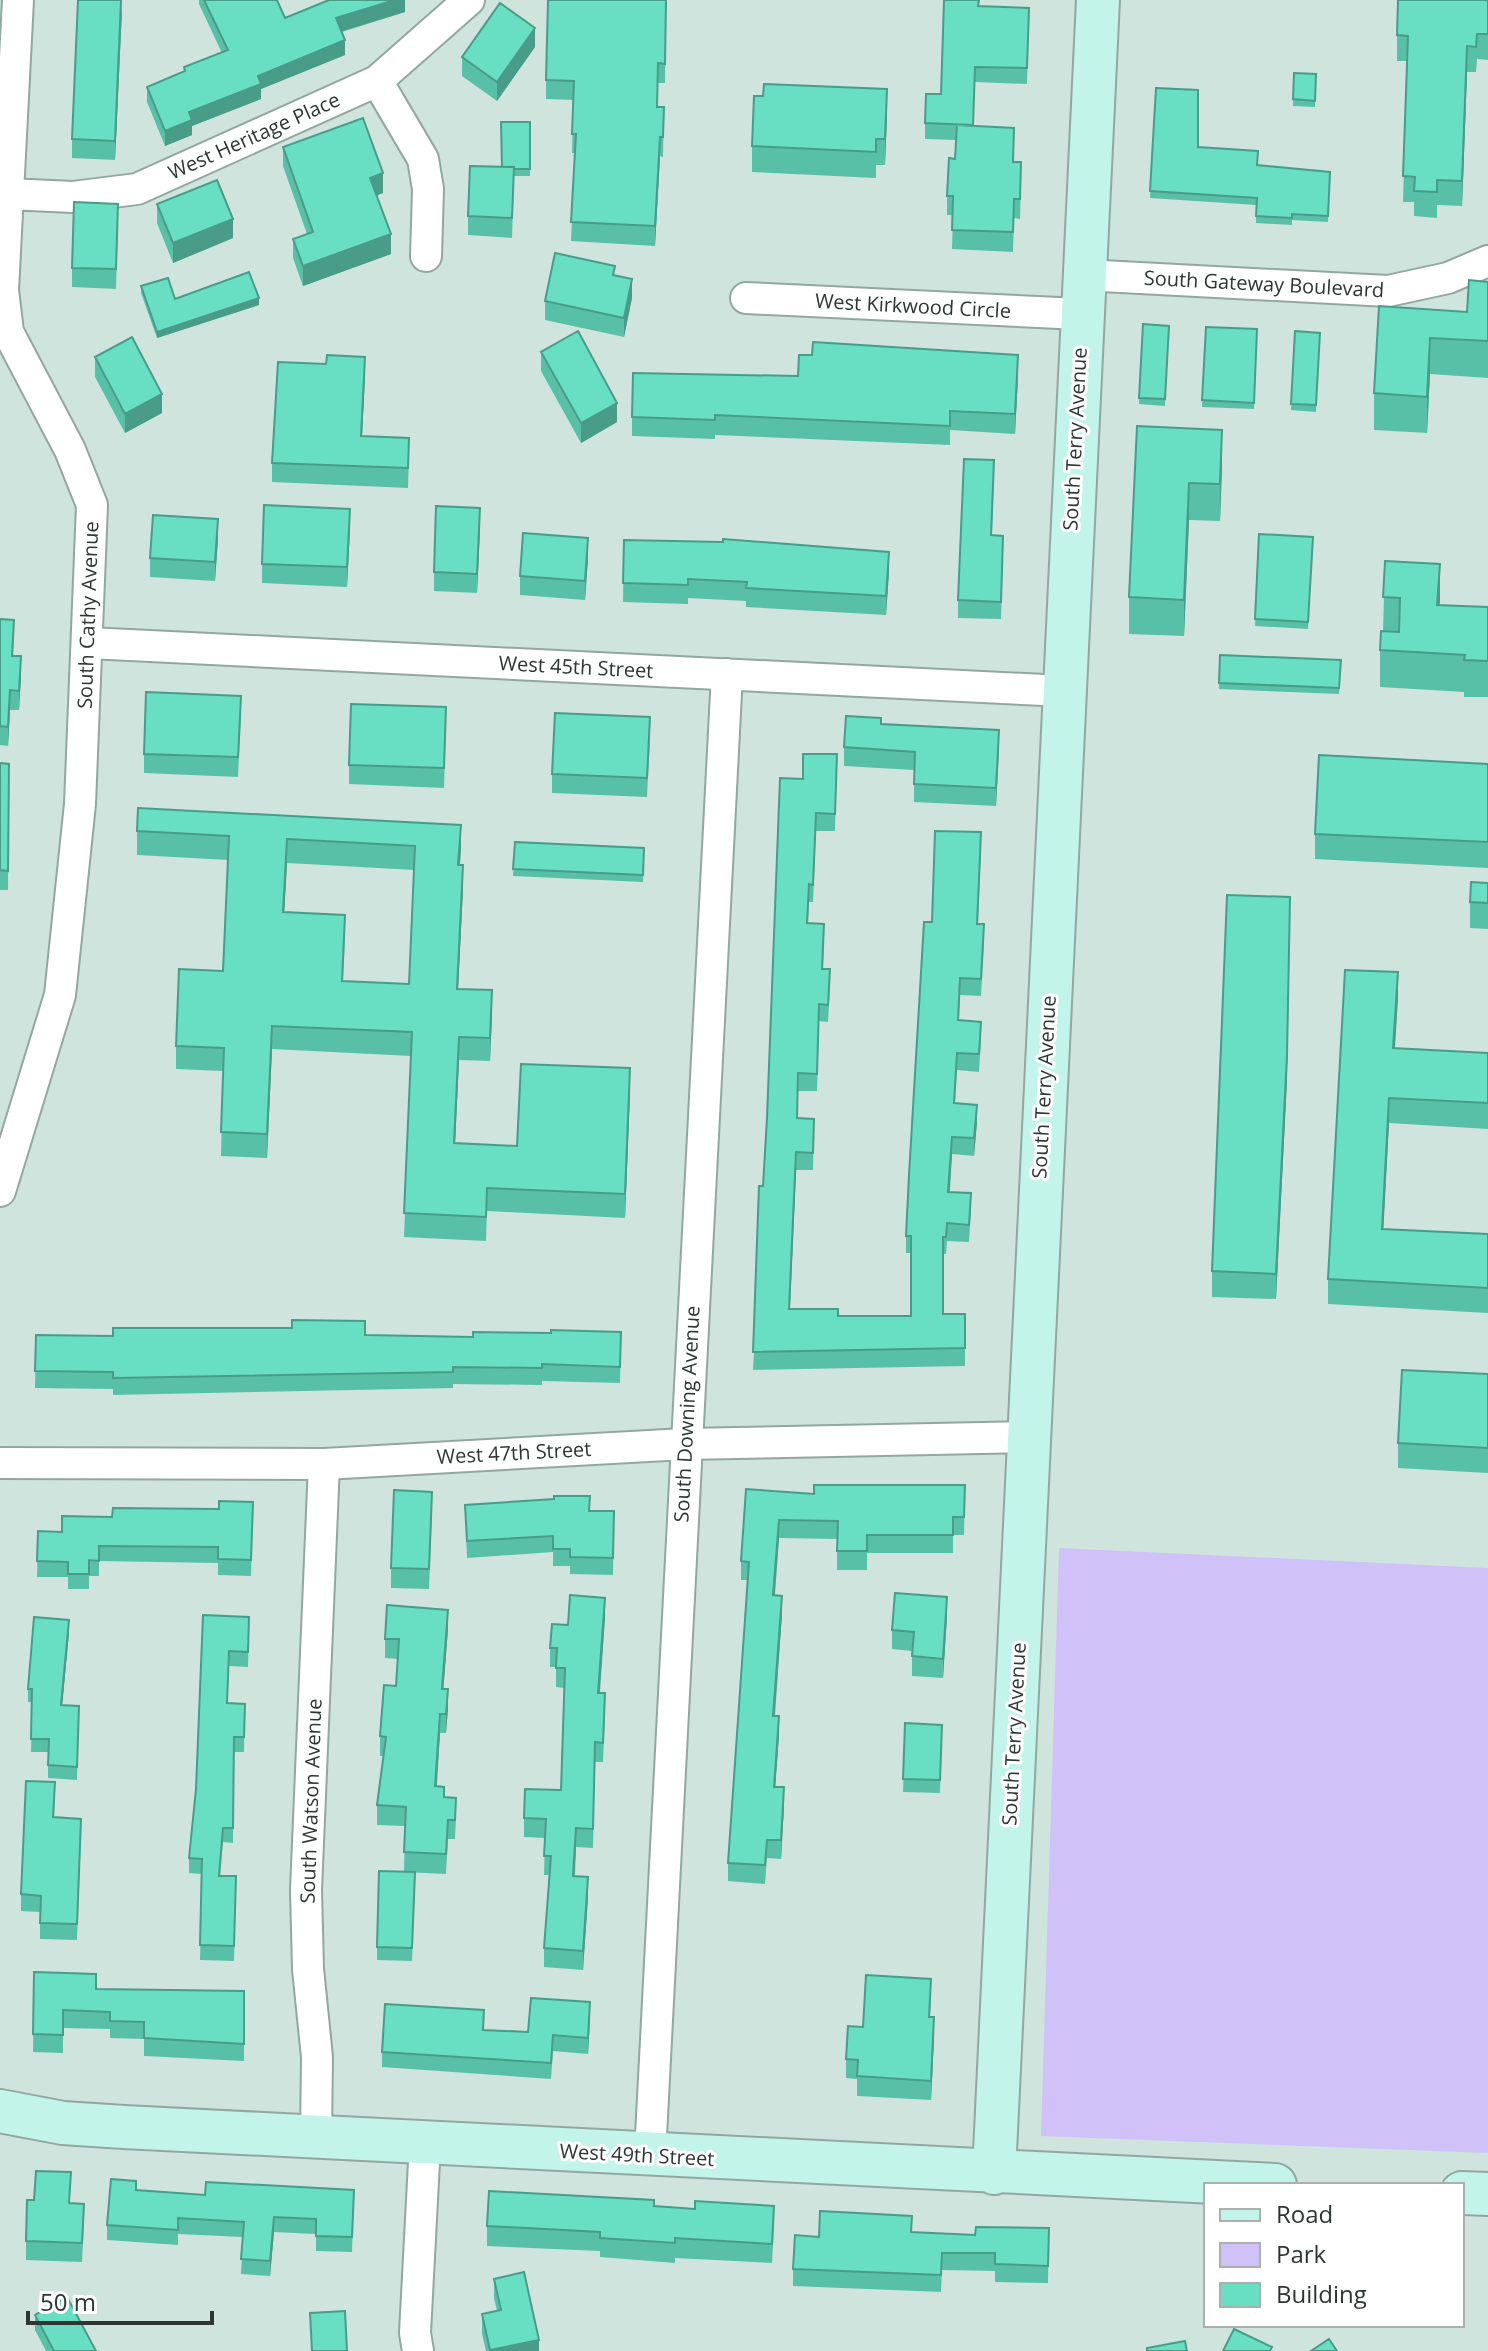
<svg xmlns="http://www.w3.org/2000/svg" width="1488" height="2351" viewBox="0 0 1488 2351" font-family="'Open Sans',sans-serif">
  <rect width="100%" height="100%" fill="#d0e4de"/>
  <path fill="#d0c1f9" d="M1059,1548L1488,1568V2153L1041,2136Z"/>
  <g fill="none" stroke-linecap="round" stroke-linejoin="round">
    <g stroke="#93a7a1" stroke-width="34">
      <path id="street" d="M377,81L423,159L428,189L426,256
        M8,194L73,197L137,189L377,81L469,0
        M1083,275L1388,291L1448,278L1488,261
        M746,298L1081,314
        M89,643L1064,691
        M0,1191L60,995L80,804L92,505L70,450L8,332L3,290L18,0
        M0,1463L324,1464L685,1444L1027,1437
        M316,2137L317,2057L308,1969L306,1890L324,1464
        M650,2155L727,674
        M418,2351L415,2333L425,2143"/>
    </g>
    <g stroke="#93a7a1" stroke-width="46">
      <path id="secondary" d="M0,2111L63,2123L124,2127L1275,2185
        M994,2173L1098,0
        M1462,2193L1488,2194"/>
    </g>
    <use href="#street" stroke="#fff" stroke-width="30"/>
    <use href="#secondary" stroke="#c3f4ea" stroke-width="42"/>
  </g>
  <path fill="#59c0a8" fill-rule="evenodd" d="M199,0H277L285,18L405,0V12L342,32L345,55L261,89V99L192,126V135L165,146L147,102V87L184,71V67L222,53L199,4Z
    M666,0L665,83H658L657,107H664L663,157L660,156L655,246L571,241L575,153H572L573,100L546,99V80Z
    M1488,0V60L1477,59L1476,72H1467L1462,206L1437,205V218L1414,216V202H1403L1407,61H1397V35Z
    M979,6L1029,8L1027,84L975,82L973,126L1014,162L1021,181L1020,219L1014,218L1013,252L952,249L953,215H947V196L955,159L956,140L925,139V123L941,94Z
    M122,10L115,160L72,158V139Z
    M535,47L497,101L462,76V57Z
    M1294,73L1316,74L1315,107L1293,106Z
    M1156,88L1198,147L1258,165L1330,172L1328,222L1292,220V225L1256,223V205L1150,198Z
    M887,114L885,165H876V178L752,172V146Z
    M530,122V176H514L512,238L468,235V216Z
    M283,147L383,193L376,195L391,254L303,286L293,258V239L307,234L283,166Z
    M157,204L233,238L173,263L157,223Z
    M118,223L116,289L72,287V268Z
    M615,275L632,298L624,337L545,320V301Z
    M1488,282V378L1430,374L1427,433L1374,430V393L1379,306L1467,312Z
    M141,286L175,299L259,305L157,338L141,293Z
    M1143,324L1169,326L1165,406L1139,404Z
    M1206,327L1257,329L1254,409L1202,407Z
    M1295,331L1320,333L1316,412L1291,410Z
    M541,352L617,422L581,443L541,371Z
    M95,357L162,413L125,433L95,377Z
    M1018,375L1015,434L950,430V445L715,435V439L632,436V417L798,376Z
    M365,376L362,436L409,457L408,488L272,482V463Z
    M1137,426L1222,467L1220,521L1189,520L1184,636L1129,634V597Z
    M994,477L992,535L1003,553L1001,619L958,618V600Z
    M480,527L477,593L434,591V572Z
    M350,528L347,587L262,583V564Z
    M1259,534L1313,537L1308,629L1255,626Z
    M218,539L215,581L150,577V558Z
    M624,540L889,572L886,615L746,607V601L688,598V604L623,602Z
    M588,558L585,600L520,595V576Z
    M1385,561L1439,605L1488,607V697H1464V692L1380,687V650L1383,631Z
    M0,619L14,639L13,656L21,676L19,710H10L8,746L0,745Z
    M1220,655L1341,660L1339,694L1219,689Z
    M241,716L238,777L144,773V754Z
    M881,724L999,748L996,806L914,802V770L844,766V747Z
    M446,726L444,788L349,784V765Z
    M650,737L647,797L552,793V774Z
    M837,754L835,831H816L813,902H809L808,923L824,941L823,969L830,987L828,1022L819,1021L817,1091H798L797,1118L814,1119L813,1170H796L790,1309L838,1316H911V1253H906V1236L932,922L981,850L978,924L984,942L981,996L960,995L959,1020L981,1039L979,1072L957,1070L955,1103L977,1122L974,1156L952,1154L950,1192L971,1210L969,1242L947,1241L946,1254H943V1314H965V1366L753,1370L767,1118L803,779Z
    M0,763L9,764L8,890H0Z
    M1488,764V868L1315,859V834Z
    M137,831L461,848L460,865L463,888L458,989L492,1013L490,1061L459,1060L455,1143L517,1146L630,1092L625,1218L487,1211L486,1241L404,1237L411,1056L272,1049L267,1158L221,1156L223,1071L176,1069V1046L223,971L228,860L137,855ZM287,863L414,870L409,984L343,981L345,938L284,912Z
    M515,842L644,848L643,882L513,876Z
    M1488,883V929L1470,928V902Z
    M1398,998L1395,1048L1488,1053V1129L1389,1123L1383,1230L1488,1234V1313L1328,1304V1279Z
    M1287,1080L1276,1299L1212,1297V1271Z
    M621,1332L620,1383L542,1381V1385L453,1384V1388L113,1395V1389L35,1388L36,1335L113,1336L365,1335L473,1337L551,1333Z
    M1488,1374V1473L1398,1468V1443Z
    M965,1485L964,1535H953V1553H867V1570H837V1539L779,1538L775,1595L782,1614L775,1716L779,1735L775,1787L784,1806L781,1859L767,1858L765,1884L728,1881V1863L748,1580H741V1561L746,1489L814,1494Z
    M253,1502L251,1576L218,1575V1563L99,1561V1576H89V1589H68V1577H37L38,1531L62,1532L112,1517L219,1509Z
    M465,1505L614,1511L613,1575L570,1574V1566H553V1552L467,1558Z
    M432,1511L429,1589L391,1588V1568Z
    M203,1615L249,1632L248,1667L229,1666L227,1703L245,1704L244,1752H234L233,1843L223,1842L220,1876H236L234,1961L200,1960L202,1874L189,1873V1858L196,1789Z
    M947,1616L943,1678L912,1676V1651L892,1649V1630Z
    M605,1617L600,1693L605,1712L603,1762H595L593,1848L576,1847L575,1876L588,1897L583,1970L544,1967V1948L549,1875H544L545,1838L524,1837V1818L561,1790L565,1688L556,1687V1667H550V1648L568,1625Z
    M448,1629L443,1689L448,1708L446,1733H440L437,1786L456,1817L455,1839H448L446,1874L404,1872L405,1826L377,1825V1805L383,1756H380V1736L396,1686L398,1659L385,1658V1639Z
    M69,1633L62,1705L79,1706L77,1780L48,1778V1752H31L32,1702H28V1689Z
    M905,1723L942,1725L940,1793L903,1792Z
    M55,1799L54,1817L81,1835L77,1940L40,1939V1912L21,1911V1894Z
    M415,1885L412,1961L377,1960V1947Z
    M34,1972L96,1989L244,1991V2061L144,2056V2039L110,2038V2029L63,2028V2053L33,2052Z
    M931,1998L930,2017L934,2036L931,2100L857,2096V2079L846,2078V2059L863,2027Z
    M590,2018L588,2054L553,2051L551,2079L382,2067V2052L483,2030L528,2032Z
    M136,2190L205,2195L354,2190L352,2252L316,2251V2234L274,2232L270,2276L241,2274L243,2237L178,2234V2245L107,2240V2225Z
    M70,2203L84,2223L82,2262L26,2260V2241Z
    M654,2206L774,2225L772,2263L675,2258V2263L600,2257V2251L487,2246V2226Z
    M1049,2228L1048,2283L995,2282V2271L942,2270L941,2292L793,2286V2269L819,2237L912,2232L975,2235Z
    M494,2279L539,2351H486L482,2334V2314L497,2311L494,2298Z
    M35,2315L96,2351H46L35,2330Z"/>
  <path fill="#499c88" d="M122,0V10L115,160V141Z
    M395,0H405V12L336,33V18Z
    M535,28V47L497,101V82Z
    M345,40V55L261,89V99L192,126V135L165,146V131L189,112L258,76Z
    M1467,46V72L1462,206V181Z
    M887,89V114L885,165V139Z
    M660,137V156L655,246V226Z
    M383,173V193L370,198V178Z
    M233,219V238L173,263V243Z
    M391,234V254L303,286V266Z
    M632,279V298L624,337V318Z
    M259,298V305L157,338V332Z
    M1430,338V374L1427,433V397Z
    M1018,355V375L1015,434V414Z
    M365,357V376L361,456V436Z
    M162,394V413L125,433V414Z
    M617,403V422L581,443V423Z
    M1222,430V467L1220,521V484Z
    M1189,483V520L1184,636V600Z
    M480,508V527L477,593V574Z
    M350,509V528L347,587V567Z
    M218,519V539L215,581V562Z
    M588,538V558L585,600V581Z
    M889,552V572L886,615V596Z
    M1440,564V601L1437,642V605Z
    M21,656V676L19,710V691Z
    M10,690V710L8,746V727Z
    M999,730V748L996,806V788Z
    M461,825V848L458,888V865Z
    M287,839V863L283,935V912Z
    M463,865V888L457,1012V989Z
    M1290,922L1287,1080L1276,1299V1274Z
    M1398,972V998L1393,1074V1048Z
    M492,990V1013L490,1061V1038Z
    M272,1026V1049L267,1158V1134Z
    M459,1037V1060L454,1166V1143Z
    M630,1068V1092L625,1218V1194Z
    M1389,1098V1123L1382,1255V1229Z
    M977,1105V1122L974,1156V1138Z
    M952,1137V1154L948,1209V1192Z
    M796,1152V1170L789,1326V1309Z
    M779,1520V1538L773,1614V1595Z
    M782,1596V1614L773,1735V1716Z
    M947,1597V1616L943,1678V1659Z
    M605,1598V1617L598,1712V1693Z
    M448,1610V1629L442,1708V1689Z
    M69,1620V1633L61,1718V1705Z
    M448,1689V1708L446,1733V1714Z
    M440,1714V1733L435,1806V1786Z
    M779,1716V1735L774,1805V1787Z
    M784,1787V1806L781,1859V1840Z
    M576,1828V1847L573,1896V1876Z
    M588,1877V1897L583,1970V1951Z
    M590,2002V2018L588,2054V2038Z
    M934,2017V2036L931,2100V2081Z
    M274,2217V2232L270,2276V2261Z
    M539,2340V2351H490V2350Z"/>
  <path fill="#68dfc3" stroke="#499c88" stroke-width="2" fill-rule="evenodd" d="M78,0H121L115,141L72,139Z
    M204,0H277L285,18L329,0H395L336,18L345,40L258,76L261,84L189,112L192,120L165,131L147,87L185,71L184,67L228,50Z
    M548,0H666L665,64L658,63L657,107H664L663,137H660L655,226L571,222L576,134H572L574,81L546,80Z
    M944,0H979L978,6L1029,8L1027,68L975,67L973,125L925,123L926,94H941Z
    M1398,0H1488V34H1477L1476,47L1467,46L1462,181L1437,180V192L1414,191L1415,177L1403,176L1408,36L1397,35Z
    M500,3L535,28L497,82L462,57Z
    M1294,73L1316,74L1315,101L1293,99Z
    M764,84L887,89L885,139H876V152L752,146L754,96H763Z
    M1156,88L1198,90V147L1258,151L1257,165L1330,172L1328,216L1292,214V218L1256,216L1257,198L1150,191Z
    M363,118L383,173L370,178L391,234L303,266L293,239L313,232L283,147Z
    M501,122H530V169H514V167H502Z
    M957,125L1014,128L1013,162H1021L1020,199H1014L1013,232L952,230L953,196H947L949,158L955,159Z
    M470,166L514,167L512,218L468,216Z
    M217,180L233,219L173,243L157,204Z
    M74,202L118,204L116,269L72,268Z
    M555,253L615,266L613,275L632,279L624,318L545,301Z
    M249,272L259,298L157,332L141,286L168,278L175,299Z
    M1469,280L1488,282V341L1430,338L1427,397L1374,393L1379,306L1467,312Z
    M1143,324L1169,326L1165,399L1139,398Z
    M1206,327L1257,329L1254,403L1202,400Z
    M578,331L617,403L581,423L541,352Z
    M1295,331L1320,333L1316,405L1291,404Z
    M132,337L162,394L125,414L95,357Z
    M813,342L1018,355L1015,414L950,411V426L715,415V420L632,417L633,373L798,376L799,355H812Z
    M327,355L365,357L361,436L409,438L408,468L272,463L278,362L326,364Z
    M1137,426L1222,430L1220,484L1189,483L1184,600L1129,597Z
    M964,459L994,460L991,535L1003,536L1001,602L958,600Z
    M264,505L350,509L347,567L262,564Z
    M436,506L480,508L477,574L434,572Z
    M153,515L218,519L215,562L150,558Z
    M523,533L588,538L585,581L520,576Z
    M1259,534L1313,537L1308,622L1255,619Z
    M723,539L889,552L886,596L746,588L747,582L688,579V585L623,583L624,540L723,542Z
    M1385,561L1440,564L1437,605L1488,607V661L1464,660L1465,655L1380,650L1381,631L1399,632L1400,598L1383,597Z
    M0,619L14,620L12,656H21L19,691L10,690L8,727L0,726Z
    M1220,655L1341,660L1339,688L1219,683Z
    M146,692L241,696L238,757L144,754Z
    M351,704L446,707L444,768L349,765Z
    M555,713L650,717L647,778L552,774Z
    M846,716L881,718V724L999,730L996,788L914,784L915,752L844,747Z
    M803,754H837L835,814L816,813L813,885L809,884L807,923L824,924L822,969H830L828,1005L819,1004L817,1074L798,1073L797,1118L814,1119L813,1153L796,1152L789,1309H838V1316H911V1236H906L909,1175L924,922H932L935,831L981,832L977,924H984L981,979L960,978L958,1020L981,1022L979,1054L957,1053L954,1103L977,1105L974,1138L952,1137L948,1192L971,1193L969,1225L947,1223L946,1237H943V1314H965V1348L753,1352L759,1186H763L767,1118L780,778L803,779Z
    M1319,755L1488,764V842L1315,834Z
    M0,763L9,764L8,871L0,870Z
    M138,808L461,825L458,865H463L457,989L492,990L490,1038L459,1037L454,1143L517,1146L521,1064L630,1068L625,1194L487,1188L486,1217L404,1213L412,1032L272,1026L267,1134L221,1132L224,1048L176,1046L179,969L223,971L229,836L137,831ZM287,839L415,846L409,984L342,981L345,915L283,912Z
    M515,842L644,848L643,875L513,869Z
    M1471,882L1488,883V903L1470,902Z
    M1227,895L1290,897L1287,1055L1276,1274L1212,1271Z
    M1345,970L1398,972L1393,1048L1488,1053V1103L1389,1098L1382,1229L1488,1234V1288L1328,1279Z
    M292,1320L365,1321V1335L473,1337V1332L551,1333V1330L621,1332L620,1367L542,1364V1368L453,1367V1372L113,1378V1372L35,1371L36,1335L113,1336V1328H292Z
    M1402,1370L1488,1374V1448L1398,1443Z
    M814,1485H965L964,1517H953V1535H867V1551H837L838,1521L779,1520L773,1595L782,1596L773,1716H779L774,1787H784L781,1840H767L765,1865L728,1863L749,1562L741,1561L746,1489L814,1494Z
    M394,1490L432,1492L429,1569L391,1568Z
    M554,1496H590L589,1511H614L613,1558L570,1557V1549H553V1536L467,1541L465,1505L554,1499Z
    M219,1501L253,1502L251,1560L218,1559V1547L99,1546V1561L89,1560V1574H68V1562L37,1561L38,1531L62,1532V1516L112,1517L113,1508L219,1509Z
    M895,1593L947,1597L943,1659L912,1656L914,1632L892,1630Z
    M570,1595L605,1598L598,1693H605L603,1743L595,1742L593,1829L576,1828L573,1876L588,1877L583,1951L544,1948L551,1856H544L546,1819L524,1818L525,1789L561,1790L565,1668H556L557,1648H550L552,1624L568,1625Z
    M387,1605L448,1610L442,1689H448L446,1714H440L435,1786L444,1787V1797L456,1798L455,1820H448L446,1854L404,1852L406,1807L377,1805L386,1737L380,1736L384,1685L396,1686L399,1639H385Z
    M203,1615L249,1617L248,1652L229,1651L227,1703L245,1704L244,1737H234L233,1828H223L219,1876H236L234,1946L200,1945L202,1859L189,1858L196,1789Z
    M34,1617L69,1620L61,1705L79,1706L77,1767L48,1765L49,1739H31L32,1689H28Z
    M905,1723L942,1725L940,1780L903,1779Z
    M26,1781L55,1782L53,1817L81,1819L77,1924L40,1923L41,1896L21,1894Z
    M379,1871L415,1872L412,1948L377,1947Z
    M34,1972L96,1974V1989L244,1991V2044L144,2038V2022L110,2021V2012L63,2010V2035L33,2034Z
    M866,1975L931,1979L929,2017H934L931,2081L857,2076L858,2060L846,2059L848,2026L863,2027Z
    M531,1998L590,2002L588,2038L553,2035L551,2063L382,2052L385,2004L484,2010L483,2030L528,2032Z
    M36,2171L71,2172L69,2203L84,2204L82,2243L26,2241L27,2200H34Z
    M111,2179L136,2181V2190L205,2195L206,2182L354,2190L352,2237L316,2236V2219L274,2217L270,2261L241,2259L244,2222L178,2218V2230L107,2225Z
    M489,2191L654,2200V2206L695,2209V2201L774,2206L772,2244L675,2238V2243L600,2238V2232L487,2226Z
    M820,2211L912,2216L911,2232L975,2235L976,2227L1049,2228L1048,2266L995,2264V2253H942L941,2275L793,2269L795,2235L819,2237Z
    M524,2272L539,2340L490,2350L482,2314L501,2310L494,2279Z
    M67,2297L96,2351H54L35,2315Z
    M345,2311L347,2351H312L310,2313Z
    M1234,2329L1272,2347L1270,2351H1223Z
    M1329,2339L1337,2351H1311Z
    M1185,2341L1187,2351H1147V2348Z"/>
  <g text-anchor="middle" stroke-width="6" stroke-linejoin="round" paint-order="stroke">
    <g font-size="20" fill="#2e3633" stroke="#fff">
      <text transform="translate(254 136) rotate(-24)" y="7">West Heritage Place</text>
      <text transform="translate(1264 284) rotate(3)" y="7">South Gateway Boulevard</text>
      <text transform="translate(913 306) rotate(3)" y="7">West Kirkwood Circle</text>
      <text transform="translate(1075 439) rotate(-87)" y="7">South Terry Avenue</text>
      <text transform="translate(88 615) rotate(-88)" y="7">South Cathy Avenue</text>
      <text transform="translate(576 667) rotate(3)" y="7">West 45th Street</text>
      <text transform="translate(1044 1087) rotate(-87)" y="7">South Terry Avenue</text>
      <text transform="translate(687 1414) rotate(-87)" y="7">South Downing Avenue</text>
      <text transform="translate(514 1453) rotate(-3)" y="7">West 47th Street</text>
      <text transform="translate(1014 1734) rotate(-87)" y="7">South Terry Avenue</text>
      <text transform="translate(311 1801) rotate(-88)" y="7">South Watson Avenue</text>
      <text transform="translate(637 2155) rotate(3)" y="7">West 49th Street</text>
    </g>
  </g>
  <rect x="1204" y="2183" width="260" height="144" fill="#ffffff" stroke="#abafad" stroke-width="2"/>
  <rect x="1220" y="2209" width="40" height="12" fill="#c3f4ea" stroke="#abafad" stroke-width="2"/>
  <text x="1276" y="2223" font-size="24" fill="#2e3633">Road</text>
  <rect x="1220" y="2243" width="40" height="24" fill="#d0c1f9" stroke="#abafad" stroke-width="2"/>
  <text x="1276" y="2263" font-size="24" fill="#2e3633">Park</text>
  <rect x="1220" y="2283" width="40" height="24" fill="#68dfc3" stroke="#abafad" stroke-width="2"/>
  <text x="1276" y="2303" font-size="24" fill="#2e3633">Building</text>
  <path d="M28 2311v12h184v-12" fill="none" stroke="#2e3633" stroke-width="4"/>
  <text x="40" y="2311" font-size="24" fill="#2e3633" stroke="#ffffff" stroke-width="6" paint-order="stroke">50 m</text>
</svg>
